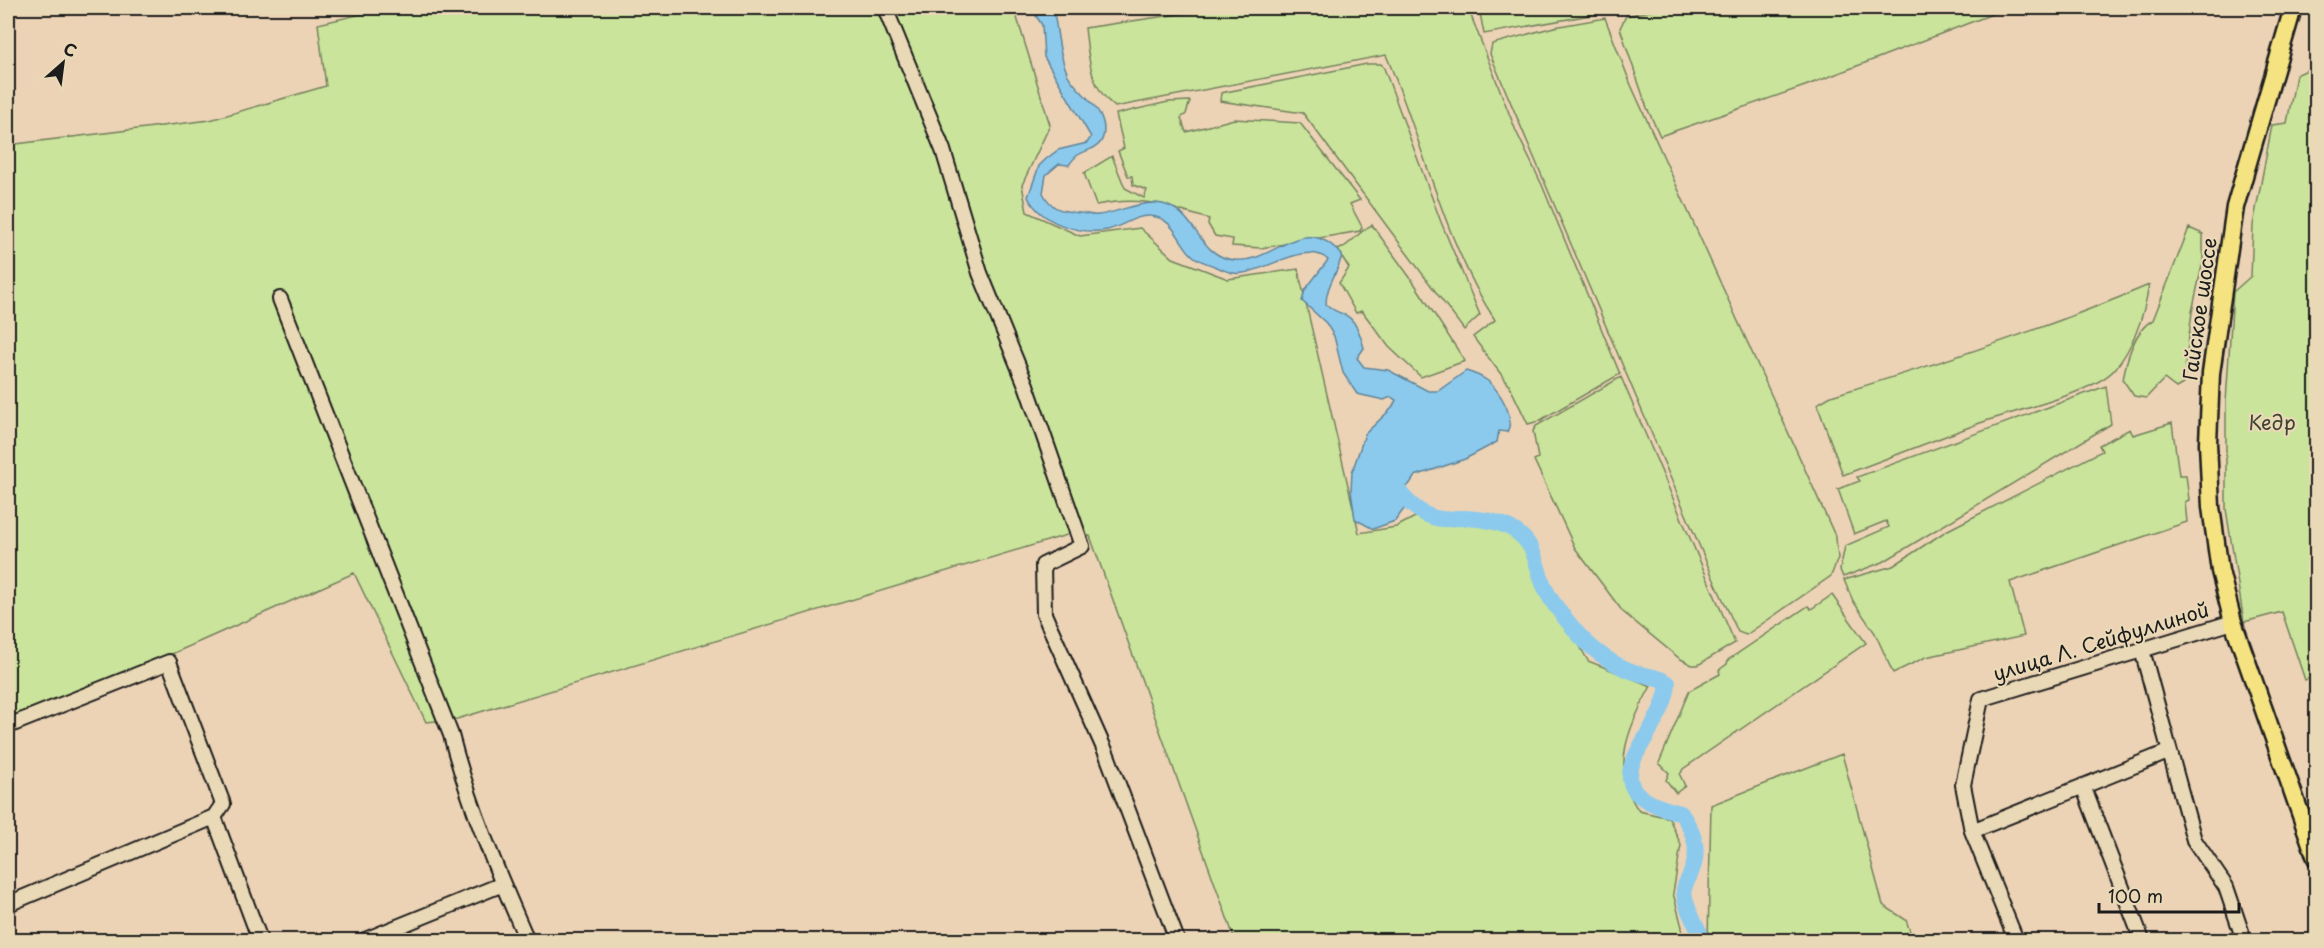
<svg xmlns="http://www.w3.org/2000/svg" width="2324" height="948" viewBox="0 0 2324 948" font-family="'Playpen Sans',sans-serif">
  <rect width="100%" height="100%" fill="#edd3b6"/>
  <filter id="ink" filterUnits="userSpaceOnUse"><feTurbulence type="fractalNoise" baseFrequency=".0167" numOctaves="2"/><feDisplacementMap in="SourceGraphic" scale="12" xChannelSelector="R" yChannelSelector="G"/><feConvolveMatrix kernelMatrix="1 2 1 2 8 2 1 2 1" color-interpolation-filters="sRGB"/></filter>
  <g filter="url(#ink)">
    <path fill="#cae49b" stroke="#73805c" stroke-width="1.5" d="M388,8H1014L1050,125L1022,185L1027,212L1080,236L1140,228L1173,258L1228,279L1298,269L1359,533L1396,527L1415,517L1502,529L1524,544L1588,661L1651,686C1629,726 1609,769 1639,811L1669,818L1681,845L1673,893L1682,927L1680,940H1235L1090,536L1070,534L457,719L426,722L354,573L174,653L8,721V145L210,120L326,86L318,24Z
      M1220,8H1468L1516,131L1542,185L1620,374L1539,421L1528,424L1509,385L1473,337L1495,320C1444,242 1423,141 1386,55L1115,107C1089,86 1089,60 1085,28Z
      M1479,8H1630L1484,34Z
      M1664,8H2008L1805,86L1660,136L1647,108L1620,28L1626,16Z
      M1605,18L1631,85L1836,538L1838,558L1831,576L1746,635L1738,632L1714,580L1490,54L1492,44L1554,27Z
      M1367,64H1381L1384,68L1441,222L1480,315L1464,330L1303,113L1220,101L1221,93Z
      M2316,66V676L2305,680L2282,612L2244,622L2226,509V402L2233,292L2251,276L2253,225L2272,125L2287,123L2296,75Z
      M1190,101L1186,114L1181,118L1186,132L1234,119L1300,123L1360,200L1350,204L1362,227L1360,231L1261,248L1232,246L1233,239L1215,236L1208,224L1209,219C1163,206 1144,195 1096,205L1084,173L1112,156L1125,188L1144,198L1147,190L1133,185L1132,176H1128L1118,151L1124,148L1116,114L1168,102Z
      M1372,225L1414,283L1465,361L1421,377L1389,347L1362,311L1356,313L1339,283L1349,268L1338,250C1353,244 1358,231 1372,225Z
      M2189,228L2203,234V261L2192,312L2183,384L2176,388L2164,379L2146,398L2134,396L2123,380C2126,360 2135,329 2153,320Z
      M2149,285C2144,315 2135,345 2115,369C2095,393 2013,411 1980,423C1934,440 1889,458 1843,475L1817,404L1831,396C1938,364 2046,329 2149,285Z
      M1621,377L1735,643L1698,665H1692L1679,658L1623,612L1575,548L1534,460L1538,458L1533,431L1536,426Z
      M2106,386L2111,424L1883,562L1843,577L1840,570L1845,546L1889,527L1886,521L1854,534L1838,489L1860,481L1857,477Z
      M2172,423L2179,475H2186L2189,500L2185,502L2187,522L2010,582L2024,636L1926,657L1893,673L1875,633L1853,601L1844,580L1893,566L1946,531L2102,451L2099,445L2130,429L2133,435Z
      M1832,595L1866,643L1683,769L1680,775L1685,786L1676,793L1666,780L1669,773L1659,763L1689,691L1720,674L1719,670L1727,664L1728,660L1808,606L1811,609Z
      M1842,754L1883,905L1906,920L1913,940H1708L1711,805Z"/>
    <path fill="#8ccaed" stroke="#5f8499" stroke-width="1.5" d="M1031,8H1053C1058,30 1058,53 1068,75C1078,94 1110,110 1103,137C1099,150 1087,149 1078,155C1075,157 1071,162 1069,165L1059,164L1046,175L1043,193C1052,210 1061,211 1080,213C1085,213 1092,216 1098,215C1118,213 1135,202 1156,203C1197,206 1195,256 1234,260C1275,265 1302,209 1342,255C1338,273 1326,285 1326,304C1333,310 1335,311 1343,314C1356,318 1361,337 1364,348L1357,358L1364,367L1388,370L1428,391H1438L1466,371C1473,373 1482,377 1488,381C1500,392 1516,417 1507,432L1499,431L1497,442L1465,459L1415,476L1409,485L1399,491L1401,502L1407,505L1395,521L1373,529L1355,519L1351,491L1352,472L1365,434L1392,408L1396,400L1391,397L1384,400L1357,394L1343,373L1334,336L1326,323L1302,301L1305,290L1328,260C1309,240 1267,270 1243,273C1233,275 1225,270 1216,267C1208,263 1199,262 1192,255C1178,242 1174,217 1150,216C1135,215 1122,227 1107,230C1079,235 1041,223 1028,197L1039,166L1046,159L1058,150L1087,143L1091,137L1044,57L1042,25Z"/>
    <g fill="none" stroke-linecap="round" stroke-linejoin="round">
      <path stroke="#8ccaed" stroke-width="16" d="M1387,474C1399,493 1416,516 1441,519C1446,520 1453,518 1459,518C1478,518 1499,520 1515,531C1538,546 1535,568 1546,590C1553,606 1567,620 1578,634C1593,650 1613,665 1634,672C1648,677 1655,675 1668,683C1665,738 1576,788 1681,813C1695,833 1701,852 1690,875C1688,881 1683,886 1684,892C1685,909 1697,925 1703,940"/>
      <g stroke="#1c1c1c" stroke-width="18">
        <path id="minor" d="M885,8L943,150L980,273L1026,385L1082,546L1043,565L1044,614L1107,755L1177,940
          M280,299L451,735C469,805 498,874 527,940
          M2142,650L2194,840L2226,887L2244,940
          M8,726L169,662L223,804L214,817L8,904
          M2083,786L2142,940
          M214,817L260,940
          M1972,831L2168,752
          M365,940L503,884
          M2016,940L1972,831L1963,785L1981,699L2233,622"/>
      </g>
      <g stroke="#1c1c1c" stroke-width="21">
        <path id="major" d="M2293,8L2235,207L2211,373L2208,443L2211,507L2220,571L2233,622L2316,858"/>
      </g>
      <use href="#minor" stroke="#ead9b6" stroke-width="14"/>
      <use href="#major" stroke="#f5e382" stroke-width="16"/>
    </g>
  </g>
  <g text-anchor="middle" stroke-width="4.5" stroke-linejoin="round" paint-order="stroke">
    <g font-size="20" fill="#1c1c1c" stroke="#ead9b6">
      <text transform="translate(2200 309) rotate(-82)" y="7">Гайское шоссе</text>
      <text transform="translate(2101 642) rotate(-17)" y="7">улица Л. Сейфуллиной</text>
    </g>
    <g font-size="20" fill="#3f4435" stroke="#ead9b6">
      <text x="2272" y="430">Кедр</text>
    </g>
  </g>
  <rect width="2324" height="948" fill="none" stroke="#ead9b6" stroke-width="30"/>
  <rect x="15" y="15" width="2294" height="918" fill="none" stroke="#1c1c1c" stroke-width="2" filter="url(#ink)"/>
  <g transform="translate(63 63) rotate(28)" stroke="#ead9b6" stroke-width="4.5" paint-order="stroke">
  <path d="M0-4.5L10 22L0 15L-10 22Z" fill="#1c1c1c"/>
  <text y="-9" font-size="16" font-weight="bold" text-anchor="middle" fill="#1c1c1c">С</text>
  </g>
  <path d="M2099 903v9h140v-9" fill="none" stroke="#1c1c1c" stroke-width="3"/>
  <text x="2108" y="903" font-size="18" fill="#1c1c1c" stroke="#ead9b6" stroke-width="4.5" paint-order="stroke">100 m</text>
</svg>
